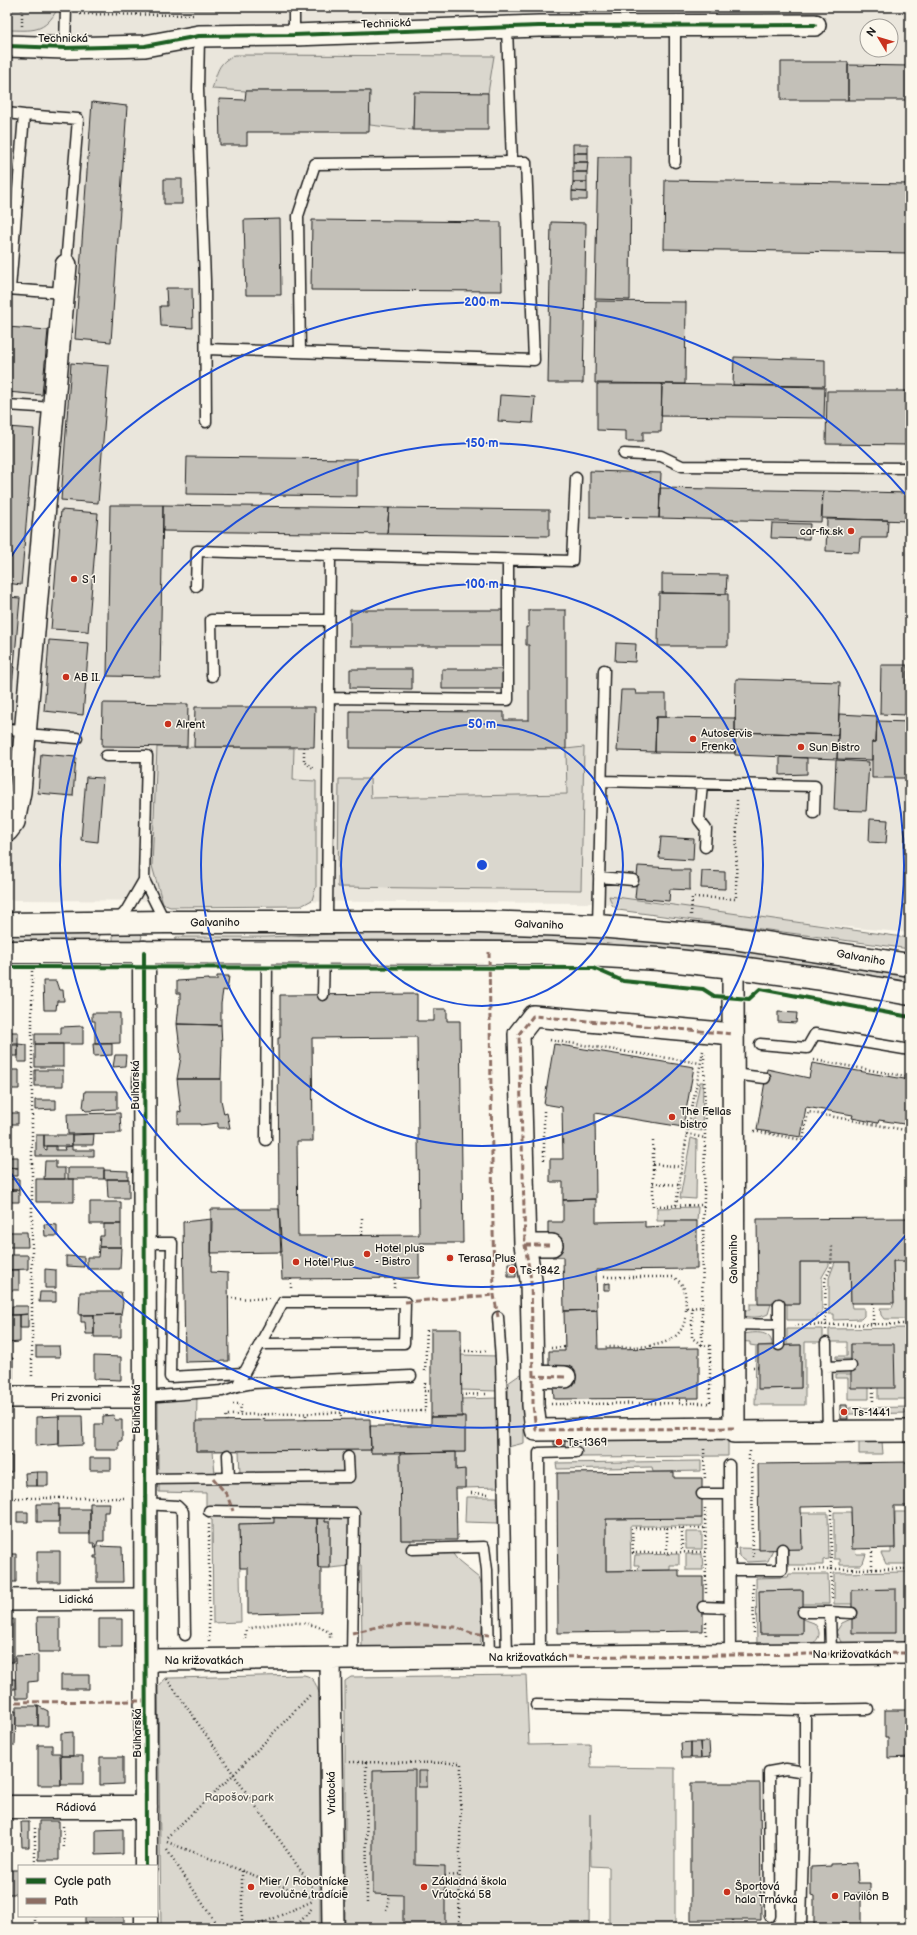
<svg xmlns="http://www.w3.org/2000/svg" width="917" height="1935" viewBox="0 0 917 1935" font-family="'Balsamiq Sans',sans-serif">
  <rect width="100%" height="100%" fill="#fbf7ec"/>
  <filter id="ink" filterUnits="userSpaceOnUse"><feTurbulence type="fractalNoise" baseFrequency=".025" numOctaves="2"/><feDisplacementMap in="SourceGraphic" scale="8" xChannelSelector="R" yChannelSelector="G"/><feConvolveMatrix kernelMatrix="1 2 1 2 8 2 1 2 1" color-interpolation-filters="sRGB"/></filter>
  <g filter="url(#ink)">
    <path fill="#eae6dc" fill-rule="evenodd" d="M7,7H910V933L596,903L7,900ZM867,26H891V50H867Z"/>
    <path fill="#dad7ce" stroke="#7b7a75" d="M7,7H58V8C44,34 33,30 7,30Z
      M94,7H277L274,10H93Z
      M312,7H513V10H314Z
      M234,55L494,56L488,93H414L413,130L370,125L369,91H246L212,89C218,71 217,64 234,55Z
      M157,747L294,748L293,780L316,781V887L312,900L301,906L170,907L163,904L152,866Z
      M584,747L581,890L338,887L339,779H370L371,798L567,794L566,749Z
      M609,896L910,938V949L618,910L612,905Z
      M113,932H139L142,936L141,940L137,942L113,941Z
      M492,932L641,938L752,949L910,975V983L715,955L604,944L492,941L373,940L270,943L174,942L176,937H267L356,933Z
      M7,933H99V942H7Z
      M700,1082H703L702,1131L691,1129Z
      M691,1138L697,1140L696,1199L680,1198Z
      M698,1207L697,1221H657V1208Z
      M893,1261H910V1319H884L881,1315L880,1308H892L894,1303Z
      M800,1262H829V1265L822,1277V1314H817V1320H787V1304H800Z
      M835,1262H850L851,1303L852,1308H864V1316L861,1319L834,1320V1314H829V1278Z
      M750,1304H771L768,1314C760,1318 749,1318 740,1315L737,1310H750Z
      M910,1328V1399H878V1388L851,1344V1359H836V1356H847V1342H829V1329Z
      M787,1329H823V1342H805V1405H755L756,1346L750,1345V1342L737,1341L740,1335C751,1332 772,1329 772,1345L758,1346L759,1389L801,1388V1345H787Z
      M461,1355L497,1356L498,1391L461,1390Z
      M524,1372V1443L508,1447V1383Z
      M836,1374H851L869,1388V1399H848V1378H836Z
      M197,1396L196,1451H213L215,1474H158V1398Z
      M498,1398V1487L465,1488V1470H456V1452H465V1417H462L461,1399Z
      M910,1407V1413L849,1414V1408Z
      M728,1435V1456L581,1457L580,1447H569L568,1436Z
      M859,1441H882L883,1454H859Z
      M371,1450V1453H400L401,1540H411V1552L451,1551L459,1562L479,1578L485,1593L480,1649H362L361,1565L330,1568V1522H325V1516L275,1517L274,1523L239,1524L241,1622L213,1623L212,1520L206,1516V1493L159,1492V1482L352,1481L351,1452L344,1453V1472L240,1474L239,1451Z
      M701,1461V1471L653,1472L652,1467L557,1469L556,1463Z
      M466,1497H497L498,1523L465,1522Z
      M834,1512H851L852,1548H855L856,1554H866L863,1563L860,1565H840V1559H834Z
      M895,1512H910V1564H886L881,1553H891V1548H895Z
      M801,1513H828L829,1559L823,1560V1565H788V1549H802Z
      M702,1518V1526H630L631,1570L606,1571V1519Z
      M686,1532H702V1549H686Z
      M738,1548L773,1549L768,1561L747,1562L739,1556Z
      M679,1554V1565H670V1570H638L639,1565H634L635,1555Z
      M686,1554H702L703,1570H686Z
      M910,1572L909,1641L904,1644H844L841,1642L836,1632L842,1623L853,1618L852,1604H834V1573Z
      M789,1574H828L829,1604H803V1590L760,1591V1634H803V1619L814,1623C821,1631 821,1638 812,1644L757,1645L756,1578L788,1577Z
      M304,1675C315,1677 316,1686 320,1695V1928H161L158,1687L166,1678H171Z
      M526,1675L529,1745L590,1744L591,1767L675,1768V1928H609V1867L591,1866L590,1814L589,1928H345V1681L351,1677Z"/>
    <path fill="#c3c0b8" stroke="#1c1c1c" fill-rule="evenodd" d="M781,62H848V100H781Z
      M848,65L910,66V100H848Z
      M246,91H370L369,132H247V145H220L219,99L245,100Z
      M414,92L488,93V130H413Z
      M92,102L127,106L111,342L75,339Z
      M573,144H588V153H573Z
      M573,153H588V162H573Z
      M598,157H631L630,300L595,299Z
      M573,162H588L587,172H573Z
      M573,172H587V182H573Z
      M164,179H182V204H164Z
      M665,180L910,184V253L664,249Z
      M573,182H587V192L572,191Z
      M572,191L587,192V200H572Z
      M280,219L281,295H246L244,220Z
      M312,220L501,222L502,291L311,290Z
      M551,222L586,223L583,383H548Z
      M166,288H192L193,328L161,326L160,306H167Z
      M596,301L686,302L685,384L595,383Z
      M7,327L48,330L42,395L7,392Z
      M734,357L825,360V386L733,385Z
      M71,363L109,366L98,503L61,500Z
      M597,384H662L661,432H643V441H626V431L597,430Z
      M662,384L825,387L824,418L661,416Z
      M827,391H910V445L826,444Z
      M500,395L535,397L533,423L498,421Z
      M7,427L34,429L21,585L7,583Z
      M187,457L357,459V496L186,494Z
      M590,471L661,473L659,518L590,517Z
      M660,488L823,491L821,522L659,518Z
      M823,491L909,493L908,521L822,518Z
      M110,505H163L160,677L107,676Z
      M163,505L389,508L387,534L163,531Z
      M389,508L549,510V536L387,534Z
      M61,510L98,513L88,632L86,631L51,629Z
      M827,519L888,520L887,538H860L859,552L826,551Z
      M772,523L810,524L809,539L771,538Z
      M662,574L727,575L726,594L662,593Z
      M659,593L728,594V646H658Z
      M7,597L20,598L14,667L7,666Z
      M350,610H504V646H350Z
      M529,610H566V749L350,748V711L504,712V720H529V645H526V627H529Z
      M49,640L89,643L83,715L44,711Z
      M616,643L636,644L635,662L615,661Z
      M881,665H907L906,715L880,714Z
      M7,666L14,667L10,702H7Z
      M350,669H412V689L350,688Z
      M442,669H504V689H442Z
      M736,679L840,682L838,735L735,732Z
      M621,690H635L636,694H666V717H656L655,752L617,751Z
      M103,703L188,704L187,747L102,746Z
      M195,707H315L314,747H194Z
      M839,714L877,716L876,742H872V760L837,759Z
      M656,717L735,718V753L655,752Z
      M877,721L910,722V778H872V742H876Z
      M735,732L838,735L837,759L735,755Z
      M41,754L76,757L73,796L38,793Z
      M780,757L807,758V774L780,775Z
      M836,760L869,762L866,811L834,810Z
      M86,777L103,778L98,842L81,840Z
      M870,819L888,820L886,843L869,842Z
      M661,837L694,839L693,860L659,858Z
      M638,866L672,868V870H690V890L670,889L669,901L635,898Z
      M702,871L725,872V889L701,888Z
      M217,976H229L227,991L223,990L221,1004V1025L177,1024L179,1004H180V993H177V981L209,979V980H217Z
      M43,981H56L59,990H63L64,1001H57L56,1010H44Z
      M417,994V1021H434V1009H447V1021H460L463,1243H419V1278L282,1279L279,1209L278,1038H280V995ZM417,1037L419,1235L298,1236L297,1141H313L312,1038Z
      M778,1012L797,1013L796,1023L778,1022Z
      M92,1013H120V1043L95,1044V1021H92Z
      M177,1024L221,1025L222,1046L221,1079H177L181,1057Z
      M83,1026V1044H35V1034H61V1027Z
      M7,1032H18V1044H7Z
      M18,1044L27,1045V1062H18Z
      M35,1044H63V1067H35Z
      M93,1044H112V1055L94,1056Z
      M554,1044L694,1067L683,1127L595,1113L596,1199L563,1200V1182H550V1159H563L562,1107L544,1104Z
      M7,1045H18V1056H7Z
      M115,1055H126L125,1066L113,1067Z
      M812,1063L910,1080V1125L879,1120L878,1123L852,1118L853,1115L806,1107L801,1137L757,1130L767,1069L809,1078Z
      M7,1070H19V1089H7Z
      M35,1070H63V1086H35Z
      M177,1079H221V1100L224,1114L227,1113L230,1128H218V1123L200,1125V1124H178V1111L181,1112Z
      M85,1091H117V1109L86,1111L83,1108Z
      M35,1100H56V1109L35,1110Z
      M7,1113H18V1124H7Z
      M120,1113L121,1133L68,1134L67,1114Z
      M94,1134L93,1145H72V1135Z
      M36,1135H44V1149L47,1150V1146H56V1150H65L64,1147L72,1146V1150H94V1156H36Z
      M44,1135H72V1146H44Z
      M7,1157H18V1168L7,1167Z
      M45,1161H56V1168H65V1179H44Z
      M7,1167L18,1168V1176H7Z
      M68,1168H104V1179H68Z
      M104,1170L128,1171V1179H104Z
      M7,1179H19V1190H7Z
      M36,1179H74V1202H36Z
      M107,1179H129V1198H108Z
      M7,1190H19V1202H7Z
      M596,1199V1222L645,1221V1227L665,1226V1221H697V1269L596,1270L597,1310L564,1311L563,1257H552V1236H548V1222H563V1200Z
      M90,1202H121V1224H90Z
      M211,1209H279L282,1252L211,1253Z
      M910,1218V1261H893L894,1303H851L850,1262H800V1304H758L757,1219Z
      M212,1219L211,1272L228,1273L229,1361L185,1362L183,1222Z
      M44,1224L57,1225V1236H45Z
      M104,1224H121V1247H99L100,1236H104Z
      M7,1232H27L28,1247H7Z
      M99,1247H121L120,1269H87V1257H98Z
      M8,1255H28V1269L7,1270Z
      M66,1256L84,1257V1267L66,1266Z
      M508,1263H516V1277H508Z
      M45,1269L56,1270V1288H45Z
      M7,1270H19V1290H7Z
      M610,1283V1290H604V1284Z
      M40,1292H56V1302H39Z
      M80,1292H121L123,1303L121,1314L79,1315Z
      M12,1306H28V1314L12,1315Z
      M597,1310L598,1349L699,1348V1398L554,1399L553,1385H565V1366H549V1351H565L564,1311Z
      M28,1314V1328H20V1315Z
      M121,1314V1337H94V1315Z
      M7,1315H20V1342L7,1343Z
      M81,1315H94V1334H86L85,1322H81Z
      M431,1329H461L462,1417H431Z
      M851,1344H894L895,1388H851Z
      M801,1345V1388L758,1389V1346Z
      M36,1346H59L60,1357H36Z
      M7,1349H9V1358H13V1379L7,1380Z
      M94,1356L121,1357V1380L94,1379Z
      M840,1405H847L848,1419H840Z
      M114,1415L115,1420H122V1441H119V1450H95V1424H103V1416Z
      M59,1416H82L83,1445L59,1446Z
      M59,1416V1444L36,1446V1417Z
      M465,1416V1452L371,1453L370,1426H431V1417Z
      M370,1419L371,1450L196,1451V1421Z
      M554,1438H565V1445H554Z
      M456,1452V1470L465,1469V1488H456L457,1540H401L400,1453Z
      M7,1455L12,1456V1472H7Z
      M90,1458H111V1470H90Z
      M910,1462V1506H894L895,1548L852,1549L851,1506L801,1507L802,1549L759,1550L758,1464Z
      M37,1472V1486H26L25,1473Z
      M37,1472H48V1486H37Z
      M674,1472V1478H702V1518L606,1519V1571L679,1570V1577H703V1631L558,1633L557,1473Z
      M90,1503H110L109,1512H104V1541H98L96,1548H95L94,1543H90Z
      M37,1504H59V1522H37Z
      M59,1509H90V1534H59Z
      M17,1512H28V1522H17Z
      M317,1516H325V1522H330V1568H318Z
      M317,1516L318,1568H321V1612L248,1614V1568H240L239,1524L274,1523V1517Z
      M96,1546L122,1547L123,1582H97V1558H94V1556H97Z
      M37,1551H60V1582H37Z
      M7,1554H16V1582H7Z
      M896,1589V1633H852V1590Z
      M803,1590V1634H760L759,1591Z
      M37,1617H60V1652H38Z
      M14,1619V1662H7V1620Z
      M99,1619H122V1647H99Z
      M38,1655V1681L28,1682V1698H16L15,1656Z
      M61,1675H89V1689H61Z
      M7,1679H15V1689H7Z
      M16,1706H38V1726H16Z
      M38,1706L48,1711V1726H38Z
      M885,1710H910V1757L888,1758V1737H885Z
      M7,1711H16L15,1745H7Z
      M73,1732V1756H61V1733Z
      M691,1742V1758H682L681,1743Z
      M691,1742H700L701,1758H691Z
      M700,1742H709L710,1757L701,1758Z
      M38,1745H52V1753H60L61,1785H38Z
      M61,1756H83V1785H61Z
      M100,1757H123V1784L100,1785Z
      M415,1770V1865L445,1866V1928H403V1895L373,1894V1771Z
      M418,1771H427V1787H418Z
      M691,1783H760L761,1920H691Z
      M39,1821H59V1860H39Z
      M21,1822H29V1847H22Z
      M123,1829V1854L96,1855V1830Z
      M857,1863L858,1883H870V1893H858V1900H861V1924H842L841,1928H814V1896L811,1895V1867L831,1866V1864Z
      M7,1870H19V1894H7Z
      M85,1916H124V1928H85Z"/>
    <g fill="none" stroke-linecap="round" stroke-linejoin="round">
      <g stroke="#1c1c1c" stroke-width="13">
        <path id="lane" d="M507,28L512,162
          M294,35V7
          M199,36L198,89L205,281L206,422
          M65,48L66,7
          M7,113L24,115L10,289
          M24,115L78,119L66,265
          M675,162V25
          M7,289L64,293
          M206,349L534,360L526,162L315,164L298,216L300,352
          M7,405L54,408
          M624,454L661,456L682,466L910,468
          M196,586L197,551L330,555
          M212,676L211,620H329
          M329,698L508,700V559
          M7,729L25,730
          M25,734L77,738
          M106,756H147L144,880L165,922
          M601,781L815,786L814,813
          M702,783L699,820L706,829L705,847
          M599,877L633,880
          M116,922L126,911L144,880
          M327,922L330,555L572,561L576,478
          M598,926L604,670
          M323,995L324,952
          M760,1044L807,1048L815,1034L910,1050
          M733,1074L765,1078
          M266,1140L267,952
          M145,1243H172L170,1377L244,1373
          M779,1304V1325
          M498,1317L501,1360L507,1657
          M733,1324L779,1325V1345
          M826,1343L828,1432
          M826,1367L851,1366
          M237,1386L253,1383L411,1376
          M145,1397L222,1391L237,1386L283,1302H405L404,1343L260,1344
          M228,1455L229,1478
          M729,1465L730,1655
          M145,1479L349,1477L348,1457
          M702,1494H729
          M145,1504L177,1506L183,1512L185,1635
          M209,1511L354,1513L352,1659
          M412,1549L484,1547L487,1570L489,1657
          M730,1570H782V1549
          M703,1607L730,1608
          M803,1612H830
          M831,1654L830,1612L852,1613
          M540,1657L539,1453L576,1452
          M536,1705L805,1710V1761L801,1928
          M805,1710L868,1709
          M770,1916L769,1772L786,1769L805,1772"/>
      </g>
      <g stroke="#1c1c1c" stroke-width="24">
        <path id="street" d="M7,46L65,48L145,46L199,36L294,35L539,26L815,25
          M7,831L14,822L20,792L66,265
          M733,967L734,1432L910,1431
          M525,1245H552
          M533,1376L531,1280L525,1245L519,1034L533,1016L733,1034
          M565,1377L533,1376V1405L536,1430L734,1428
          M7,1397H145
          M7,1600L145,1599
          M330,1659L333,1928
          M145,1660L910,1653"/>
      </g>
      <g stroke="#1c1c1c" stroke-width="25">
        <path id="secondary" d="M7,924L165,922H479L598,926L726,937L910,965
          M7,952L547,953L659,959L733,967L823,979L910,994
          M144,952L146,1866
          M7,1807H146
          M146,1916V1928"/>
      </g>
      <path stroke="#1c1c1c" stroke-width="2.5" stroke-dasharray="1 3" stroke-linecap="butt" d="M80,14L195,15
        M22,26V7
        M304,747V762L315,769
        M691,915L692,897L736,899L737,799
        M32,971V1378
        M550,1040L700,1063
        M703,1051L687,1134L705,1138
        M814,1060L910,1077
        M544,1111V1163
        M754,1131L803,1140L808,1112L910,1131
        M653,1137V1206L704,1205
        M653,1164L682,1167
        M653,1183L679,1185
        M676,1205L687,1134
        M362,1235V1215
        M550,1272H564
        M604,1277H673C687,1286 685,1292 686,1308
        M291,1288V1279
        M394,1288V1278
        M228,1298L269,1299
        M873,1303V1324
        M702,1307L705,1138L704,1051
        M692,1308V1338L702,1345
        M794,1325L910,1324
        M826,1330L825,1279L831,1268L832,1245
        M551,1348L564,1347
        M461,1351H486
        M753,1367H758
        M425,1371L427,1329
        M873,1388V1402
        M424,1391H431
        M461,1395L487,1394
        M677,1398V1400H689V1402
        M233,1404H241L240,1414
        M551,1404L710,1403V1346L702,1345V1307L686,1308C687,1354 637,1346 604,1347
        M264,1414V1420
        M306,1420V1413
        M341,1420V1413
        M227,1421L226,1415L425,1411V1382
        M704,1449L705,1481
        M749,1451V1460
        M752,1460L753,1557
        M471,1493L489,1494
        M7,1498H125
        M705,1508L706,1593
        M831,1510V1569H910
        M209,1524V1641
        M667,1528V1552
        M682,1528V1552
        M872,1548V1569
        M705,1552L633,1553L632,1528H705
        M795,1570L831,1569L832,1598
        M753,1584L754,1635
        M706,1622V1637
        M245,1639L246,1629C273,1624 306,1616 330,1633V1640
        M167,1679L313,1888
        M350,1762L461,1763L459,1928
        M366,1762L367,1903
        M63,1826L64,1850
        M35,1828V1866
        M167,1837L233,1775L311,1694
        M167,1842L313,1898
        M167,1850L219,1928
        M242,1871V1928
        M445,1876L459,1875
        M386,1910L390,1895
        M35,1916V1928
        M733,1920V1927H760
        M252,1928L313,1901
        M295,1928L312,1908"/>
      <use href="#lane" stroke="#fbf7ec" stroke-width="10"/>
      <use href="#street" stroke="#fbf7ec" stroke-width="21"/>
      <use href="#secondary" stroke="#fbf7ec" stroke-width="22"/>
      <path stroke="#8d6e63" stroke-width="3" stroke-dasharray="6 3" stroke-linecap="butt" d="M489,952L494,1295L498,1317
        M525,1245H552
        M405,1302L494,1295
        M533,1376L531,1280L525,1245L519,1034L533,1016L733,1034
        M565,1377L533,1376V1405L536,1430L734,1428
        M213,1478L227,1495L233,1511
        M352,1633L381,1626L424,1625L455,1627L471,1633L489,1635
        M540,1657L910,1653
        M7,1702L145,1701"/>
      <g stroke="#fbf7ec" stroke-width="6">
        <path id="cycleway" d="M7,46L65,48L145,46L199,36L294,35L539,26L815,25
          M144,952L146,1866
          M7,967L593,968L623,981L703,989L714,996L749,999L760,989L910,1017"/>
      </g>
      <use href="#cycleway" stroke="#1b5e20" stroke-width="4"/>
    </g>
  </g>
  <g fill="none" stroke="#1d4ed8" stroke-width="2">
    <circle cx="482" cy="865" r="141"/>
    <circle cx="482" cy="865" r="281"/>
    <circle cx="482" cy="865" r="422"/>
    <path d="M907 1234A563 563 0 0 1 7 1167M7 563A563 563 0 0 1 907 496"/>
  </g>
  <g fill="#c8321e" stroke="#fbf7ec" stroke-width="1.5">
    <circle cx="851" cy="531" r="4"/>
    <circle cx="74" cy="579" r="4"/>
    <circle cx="66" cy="677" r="4"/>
    <circle cx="168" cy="724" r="4"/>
    <circle cx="693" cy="739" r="4"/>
    <circle cx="801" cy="747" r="4"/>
    <circle cx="672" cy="1117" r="4"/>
    <circle cx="367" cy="1254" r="4"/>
    <circle cx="450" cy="1258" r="4"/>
    <circle cx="296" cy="1262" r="4"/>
    <circle cx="512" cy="1270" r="4"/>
    <circle cx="844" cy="1412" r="4"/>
    <circle cx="559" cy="1442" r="4"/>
    <circle cx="251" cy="1887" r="4"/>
    <circle cx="424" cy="1887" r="4"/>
    <circle cx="727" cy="1892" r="4"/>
    <circle cx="835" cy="1896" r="4"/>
  </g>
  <g text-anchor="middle" stroke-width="3" stroke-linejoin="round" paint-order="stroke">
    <g font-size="11" fill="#1c1c1c" stroke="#fbf7ec">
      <text transform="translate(386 23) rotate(-2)" y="4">Technická</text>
      <text x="63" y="42">Technická</text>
      <text x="215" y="926">Galvaniho</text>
      <text transform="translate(539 924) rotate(2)" y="4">Galvaniho</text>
      <text transform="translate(861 957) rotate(10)" y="4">Galvaniho</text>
      <text transform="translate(135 1085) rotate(-90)" y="4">Bulharská</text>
      <text transform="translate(733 1259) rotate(-90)" y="4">Galvaniho</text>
      <text x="76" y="1401">Pri zvonici</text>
      <text transform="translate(136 1409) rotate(-90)" y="4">Bulharská</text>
      <text x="76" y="1603">Lidická</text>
      <text x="852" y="1658">Na križovatkách</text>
      <text x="528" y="1661">Na križovatkách</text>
      <text x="204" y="1664">Na križovatkách</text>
      <text transform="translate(137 1733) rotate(-90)" y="4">Bulharská</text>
      <text transform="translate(331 1793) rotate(-91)" y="4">Vrútocká</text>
      <text x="76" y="1811">Rádiová</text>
    </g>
    <g font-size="11" fill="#1c1c1c" stroke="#fbf7ec" text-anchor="start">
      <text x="843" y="535" text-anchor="end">car-fix.sk</text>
      <text x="82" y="583">S 1</text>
      <text x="74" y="681">AB II.</text>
      <text x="176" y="728">Alrent</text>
      <text x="701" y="737">Autoservis<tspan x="701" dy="13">Frenko</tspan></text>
      <text x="809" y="751">Sun Bistro</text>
      <text x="680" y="1115">The Fellas<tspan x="680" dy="13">bistro</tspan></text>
      <text x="375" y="1252">Hotel plus<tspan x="375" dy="13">- Bistro</tspan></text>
      <text x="458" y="1262">Terasa Plus</text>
      <text x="304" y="1266">Hotel Plus</text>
      <text x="520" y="1274">Ts-1842</text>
      <text x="852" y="1416">Ts-1441</text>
      <text x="567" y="1446">Ts-1369</text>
      <text x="259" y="1885">Mier / Robotnícke<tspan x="259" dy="13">revolučné tradície</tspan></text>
      <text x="432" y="1885">Základná škola<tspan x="432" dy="13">Vrútocká 58</tspan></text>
      <text x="735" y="1890">Športová<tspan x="735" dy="13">hala Trnávka</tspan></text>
      <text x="843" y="1900">Pavilón B</text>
    </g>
    <g font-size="11" fill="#555451" stroke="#fbf7ec">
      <text x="239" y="1801">Rapošov park</text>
    </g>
  </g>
  <circle cx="482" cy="865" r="6" fill="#1d4ed8" stroke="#fbf7ec" stroke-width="2"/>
  <g font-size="12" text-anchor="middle" font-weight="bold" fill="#1d4ed8" stroke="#fbf7ec" stroke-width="3" stroke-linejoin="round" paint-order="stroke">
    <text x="482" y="306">200 m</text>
    <text x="482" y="447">150 m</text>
    <text x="482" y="588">100 m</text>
    <text x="482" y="728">50 m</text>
  </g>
  <rect width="917" height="1935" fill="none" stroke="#fbf7ec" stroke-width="24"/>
  <rect x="12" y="12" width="893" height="1911" fill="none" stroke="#1c1c1c" stroke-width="1.5" filter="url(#ink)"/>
  <rect x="18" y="1865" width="140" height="52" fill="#fbf7ec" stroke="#a29f99"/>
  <rect x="26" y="1878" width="20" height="6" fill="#1b5e20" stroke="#a29f99"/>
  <text x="54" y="1885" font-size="12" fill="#1c1c1c">Cycle path</text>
  <rect x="26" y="1898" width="20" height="6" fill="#8d6e63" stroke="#a29f99"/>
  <text x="54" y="1905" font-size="12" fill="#1c1c1c">Path</text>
  <g transform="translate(879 38) rotate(308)"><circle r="19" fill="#fbf7ec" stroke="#a29f99"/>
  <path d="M0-3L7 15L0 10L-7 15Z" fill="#c8321e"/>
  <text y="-6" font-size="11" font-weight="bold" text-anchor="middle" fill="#1c1c1c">N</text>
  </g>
</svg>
